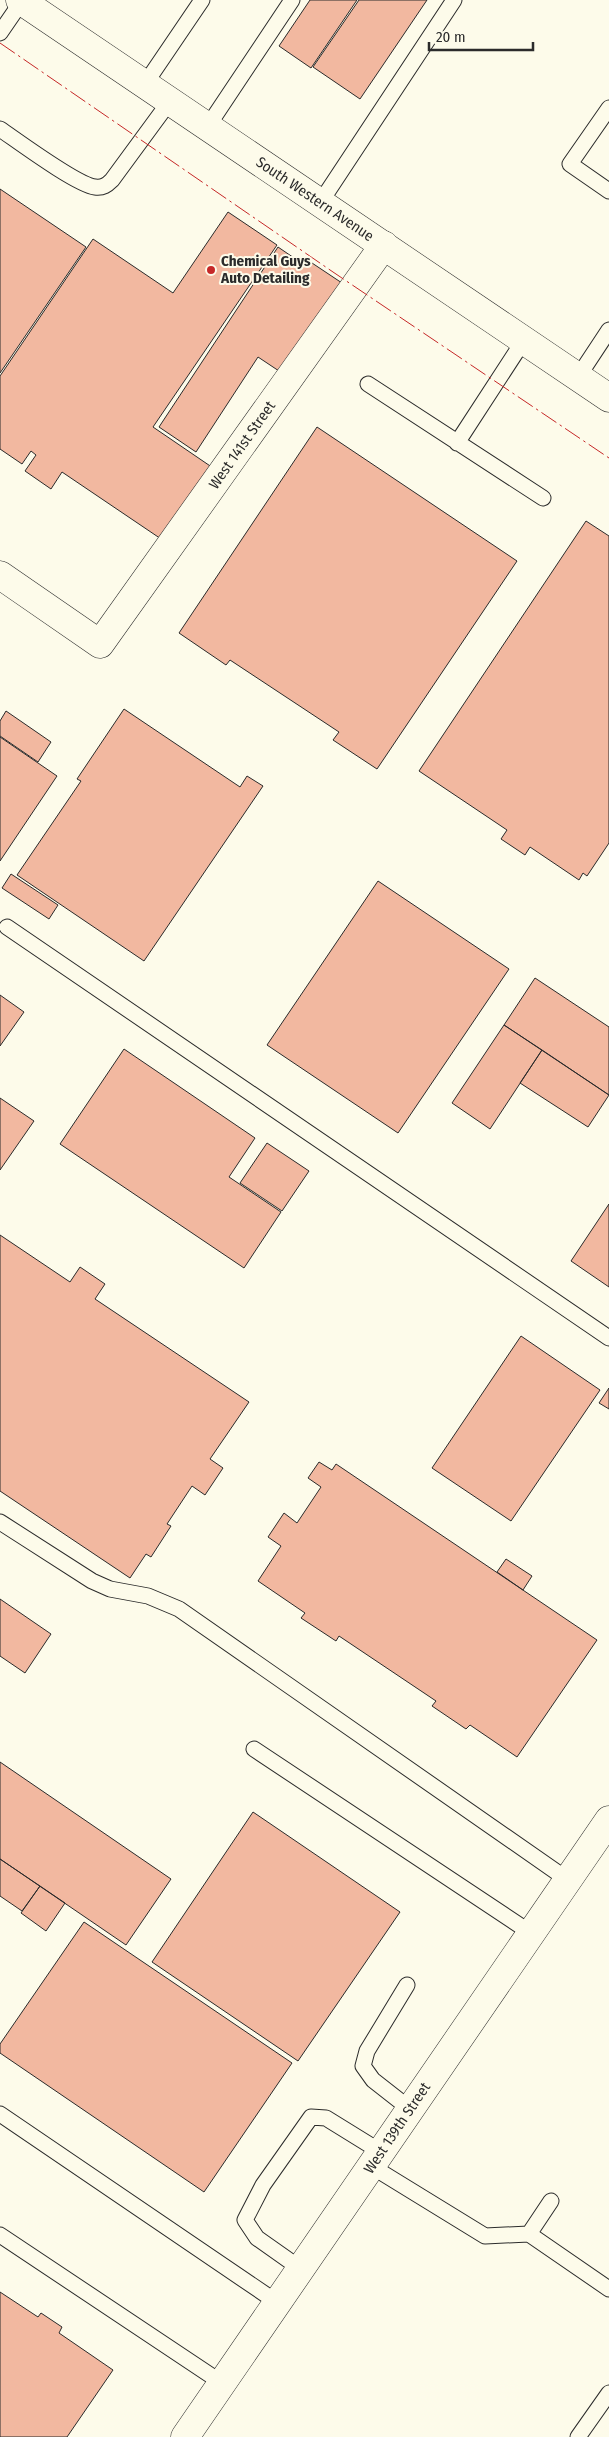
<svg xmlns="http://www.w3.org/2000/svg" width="609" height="2437" viewBox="0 0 609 2437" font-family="'Fira Sans Condensed',sans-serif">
  <rect width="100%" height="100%" fill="#fdfbea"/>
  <path fill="#f2b8a0" stroke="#2b2b2b" d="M310,0H357L311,68L279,46Z
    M359,0H427L360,99L313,67Z
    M0,189L86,247L0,373Z
    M228,212L277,245L153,427L219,472L170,545L62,472L51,489L25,471L36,455L31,451L22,464L0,449V376L93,239L173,293Z
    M278,247L300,262L303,257L342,283L282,373L258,357L196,452L159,427Z
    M317,427L517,561L377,769L333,740L339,732L230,660L226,665L179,633Z
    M586,521L609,536V843L587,876L583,873L579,880L530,847L525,855L501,839L507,830L419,771Z
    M124,709L240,787L247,776L263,786L144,961L17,875L81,781L77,779Z
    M6,711L51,742L38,762L0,736V721Z
    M0,737L57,776L0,861Z
    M11,874L58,905L49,919L2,888Z
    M378,881L509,969L398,1133L267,1045Z
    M535,978L609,1027V1095L504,1025Z
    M0,995L24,1012L0,1046Z
    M504,1025L542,1050L490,1129L452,1103Z
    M124,1049L255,1138L229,1177L281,1212L244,1268L60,1144Z
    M542,1050L609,1095L588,1127L520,1083Z
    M0,1098L34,1121L0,1170Z
    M267,1143L309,1171L282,1211L240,1183Z
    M609,1204V1287L571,1261Z
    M0,1235L70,1282L80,1267L105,1284L95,1299L249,1402L210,1459L223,1468L205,1495L192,1486L167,1524L171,1526L151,1557L146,1554L130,1578L0,1491Z
    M521,1336L600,1390L511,1521L432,1468Z
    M609,1388V1409L599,1403Z
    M319,1462L332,1470L336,1464L597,1640L517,1757L470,1725L466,1729L432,1706L436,1701L339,1636L336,1641L301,1618L305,1613L258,1581L281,1546L268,1537L284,1513L297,1523L321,1487L308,1478Z
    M506,1559L532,1576L523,1590L497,1572Z
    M0,1599L51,1634L25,1673L0,1656Z
    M0,1762L171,1879L126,1945L0,1859Z
    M253,1812L400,1912L298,2061L152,1962Z
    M0,1859L40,1886L22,1911L0,1896Z
    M40,1886L65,1903L46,1931L21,1913Z
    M84,1922L292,2063L204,2192L0,2053V2044Z
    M0,2292L38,2317L41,2313L62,2327L59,2333L113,2370L67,2437H0Z"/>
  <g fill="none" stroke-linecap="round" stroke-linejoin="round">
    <g stroke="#2b2b2b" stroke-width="17">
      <path id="service" d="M0,33L22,1
        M145,84L202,0
        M609,108L570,164L609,191
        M208,126L292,0
        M0,129C19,142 77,185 95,187C103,188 107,185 112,180L170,101
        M320,203L454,0
        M578,377L609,330
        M368,384L543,498
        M457,443L524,340
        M7,927L609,1338
        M0,1522L92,1581L110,1589L148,1596L179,1609L568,1880
        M254,1749L531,1933
        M407,1985L367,2051L363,2066L373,2080L410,2109
        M0,2114L278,2303
        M371,2166L485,2236L529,2234L609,2289
        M529,2234L551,2201
        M0,2235L222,2383
        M301,2269L257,2238L245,2220L263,2185L311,2117L326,2118L381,2152
        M578,2437L609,2393"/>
    </g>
    <g stroke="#2b2b2b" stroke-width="29">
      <path id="minor" d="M0,575L100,644L384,245
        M185,2437L609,1820"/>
    </g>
    <g stroke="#2b2b2b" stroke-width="29">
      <path id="primary" d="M20,0L609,398"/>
    </g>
    <use href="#service" stroke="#fdfbea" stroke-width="15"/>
    <use href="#minor" stroke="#fdfbea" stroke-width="28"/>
    <use href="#primary" stroke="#fdfbea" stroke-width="28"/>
    <path stroke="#c62828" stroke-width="1" stroke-dasharray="18 4 2.5 4" stroke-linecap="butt" d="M0,43L333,272L609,458"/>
  </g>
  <circle fill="#c62828" stroke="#fdfbea" stroke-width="2" cx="211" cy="270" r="5"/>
  <g text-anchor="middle" stroke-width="4" stroke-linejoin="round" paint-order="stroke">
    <g font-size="15" fill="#2b2b2b" stroke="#fdfbea">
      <text transform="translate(315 199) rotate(34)" y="5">South Western Avenue</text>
      <text transform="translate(242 445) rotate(-55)" y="5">West 141st Street</text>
      <text transform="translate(397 2128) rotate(-56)" y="5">West 139th Street</text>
    </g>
    <g font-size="15" font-weight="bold" fill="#2b2b2b" stroke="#fdfbea" text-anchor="start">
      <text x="221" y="266">Chemical Guys<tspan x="221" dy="17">Auto Detailing</tspan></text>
    </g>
  </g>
  <path d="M429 42v8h104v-8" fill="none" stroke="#2b2b2b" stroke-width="2.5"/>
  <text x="436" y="42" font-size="15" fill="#2b2b2b" stroke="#fdfbea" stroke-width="4" paint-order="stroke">20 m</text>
</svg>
